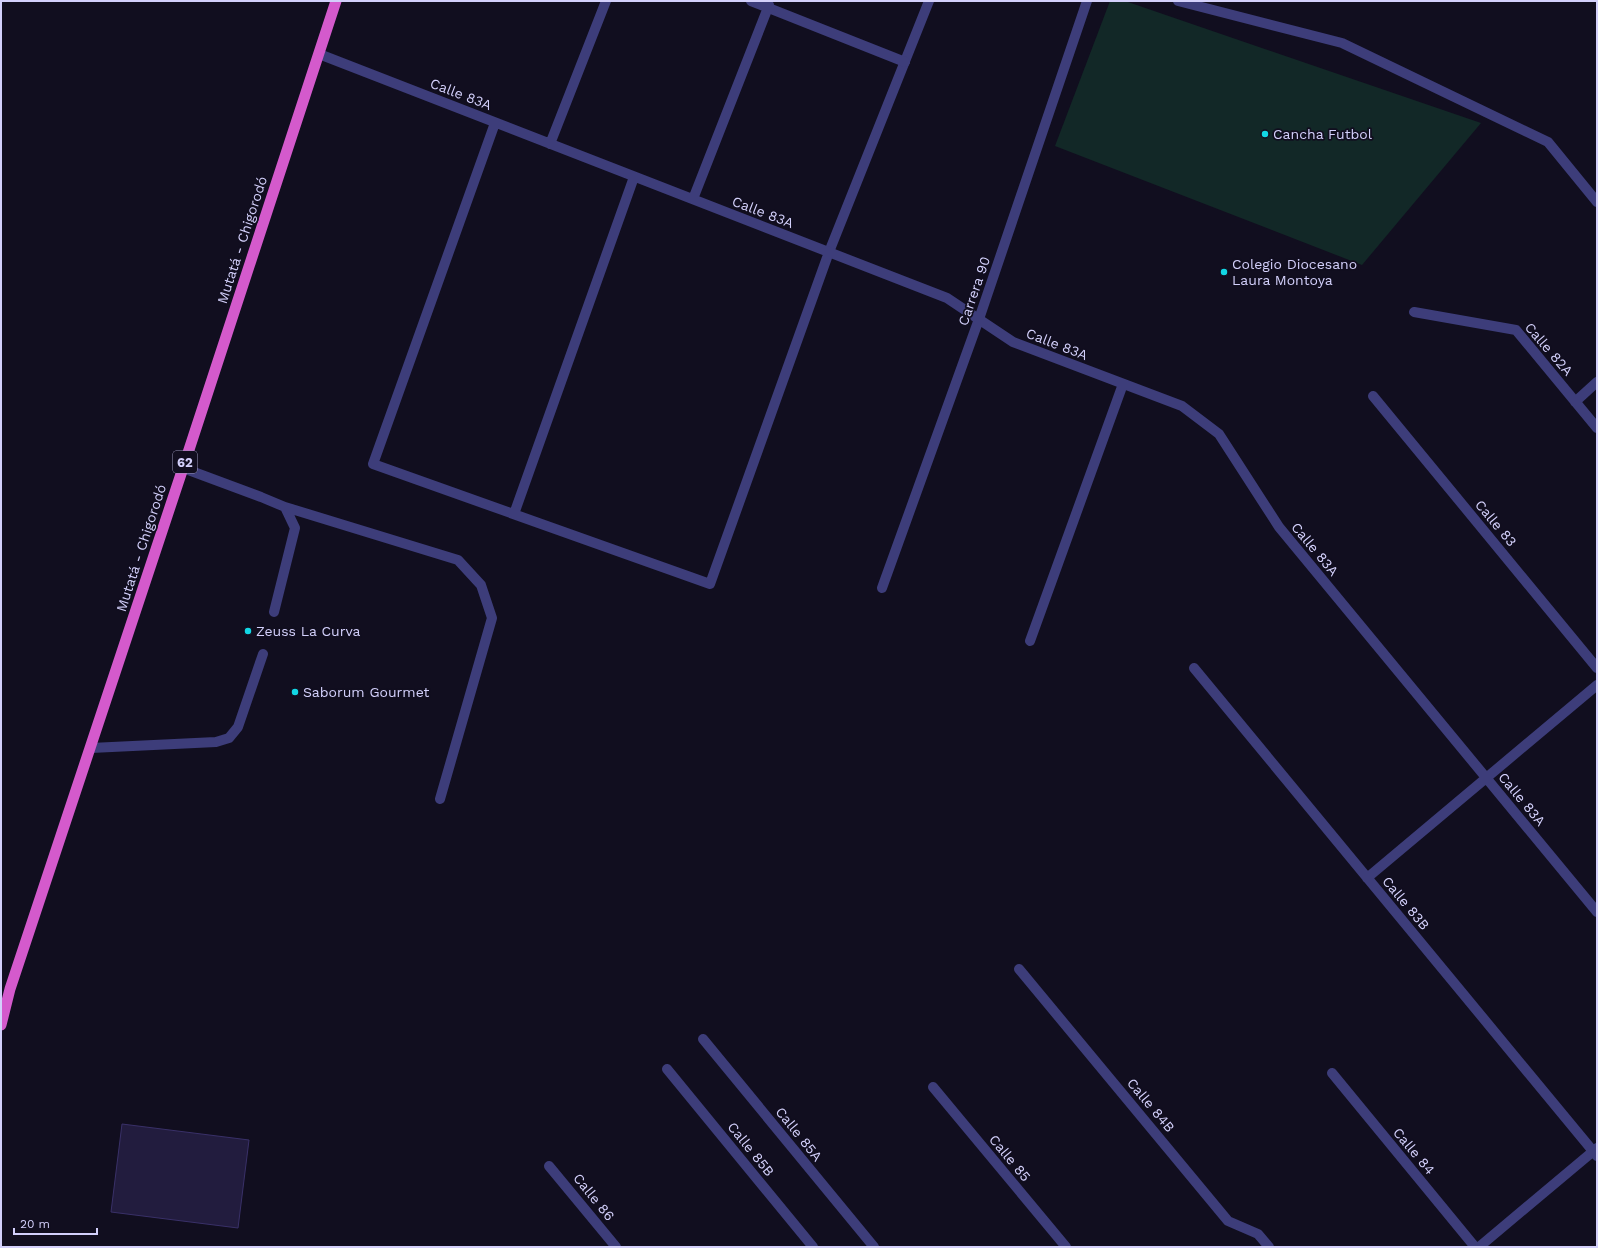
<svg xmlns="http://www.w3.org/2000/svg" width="1598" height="1248" viewBox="0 0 1598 1248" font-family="'Work Sans',sans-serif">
  <rect width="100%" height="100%" fill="#110e1f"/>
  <path fill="#122827" d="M1110,1H1125L1481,123L1362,265L1055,146Z"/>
  <path fill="#221c3e" stroke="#393068" d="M122,1124L249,1140L238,1228L111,1212Z"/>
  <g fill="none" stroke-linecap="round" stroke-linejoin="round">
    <path stroke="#3d3d7a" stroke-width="10" d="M183,468L261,497L285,507L295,528L274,612
      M285,507L458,560L481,585L492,618L440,799
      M91,748L216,742L229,738L238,727L263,654"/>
    <path stroke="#3d3d7a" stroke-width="10" d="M829,252L929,1"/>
    <path stroke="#3d3d7a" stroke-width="10" d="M751,1L905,62
      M1178,1L1342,43L1548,142L1597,202
      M319,54L947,298L1013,342L1182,406L1219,434L1279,527L1597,912
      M495,123L373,464L710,584L829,252
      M550,144L606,1
      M693,199L769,5
      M1414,312L1516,330L1597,428
      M1373,396L1597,668
      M1575,402L1597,382
      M514,514L634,177
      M882,588L979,319L1087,1
      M1030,641L1123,384
      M1194,668L1597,1156
      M1367,878L1597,685
      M1019,969L1228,1221L1258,1234L1269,1247
      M703,1039L874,1247
      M667,1069L813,1247
      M1332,1073L1475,1247
      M933,1087L1066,1247
      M549,1166L616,1247
      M1479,1247L1597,1148"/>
    <path stroke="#d45acc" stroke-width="11" d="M1,1025L10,989L183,468L336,1"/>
  </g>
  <g fill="#12d7e5" stroke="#110e1f" stroke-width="1.5">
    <circle cx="1265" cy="134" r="4"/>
    <circle cx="1224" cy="272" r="4"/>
    <circle cx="248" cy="631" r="4"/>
    <circle cx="295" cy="692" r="4"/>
  </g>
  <g text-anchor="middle" stroke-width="3.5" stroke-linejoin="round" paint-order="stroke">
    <rect fill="#110e1f" stroke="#9996b9" stroke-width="1" x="173" y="451" width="24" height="22" rx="3"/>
    <g font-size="13" font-weight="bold" fill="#d3d0fb">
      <text x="185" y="467">62</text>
    </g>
    <g font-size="14" fill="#d3d0fb" stroke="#110e1f">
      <text transform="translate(461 94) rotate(21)" y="5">Calle 83A</text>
      <text transform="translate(763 212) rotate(21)" y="5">Calle 83A</text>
      <text transform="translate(242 240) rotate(-72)" y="5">Mutatá - Chigorodó</text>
      <text transform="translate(974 291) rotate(-71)" y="5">Carrera 90</text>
      <text transform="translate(1057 344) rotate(21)" y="5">Calle 83A</text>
      <text transform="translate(1549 349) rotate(49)" y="5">Calle 82A</text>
      <text transform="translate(1496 523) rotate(50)" y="5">Calle 83</text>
      <text transform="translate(141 548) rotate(-72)" y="5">Mutatá - Chigorodó</text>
      <text transform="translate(1315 549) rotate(50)" y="5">Calle 83A</text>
      <text transform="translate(1522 799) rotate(50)" y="5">Calle 83A</text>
      <text transform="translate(1406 903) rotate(50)" y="5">Calle 83B</text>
      <text transform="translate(1151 1105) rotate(50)" y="5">Calle 84B</text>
      <text transform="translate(799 1134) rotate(51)" y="5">Calle 85A</text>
      <text transform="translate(751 1149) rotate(51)" y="5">Calle 85B</text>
      <text transform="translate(1414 1151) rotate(50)" y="5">Calle 84</text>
      <text transform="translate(1010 1158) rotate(50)" y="5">Calle 85</text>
      <text transform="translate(594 1197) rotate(51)" y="5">Calle 86</text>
    </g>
    <g font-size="14" fill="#d3d0fb" stroke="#110e1f" text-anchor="start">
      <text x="1273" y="139">Cancha Futbol</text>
      <text x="1232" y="269">Colegio Diocesano<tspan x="1232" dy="16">Laura Montoya</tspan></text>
      <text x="256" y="636">Zeuss La Curva</text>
      <text x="303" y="697">Saborum Gourmet</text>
    </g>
  </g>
  <rect width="1598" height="1248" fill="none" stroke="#d3d0fb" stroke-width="4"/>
  <path d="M14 1228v6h83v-6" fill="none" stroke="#d3d0fb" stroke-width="2"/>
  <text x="20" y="1228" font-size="12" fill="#d3d0fb" stroke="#110e1f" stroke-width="3" paint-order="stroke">20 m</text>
</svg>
